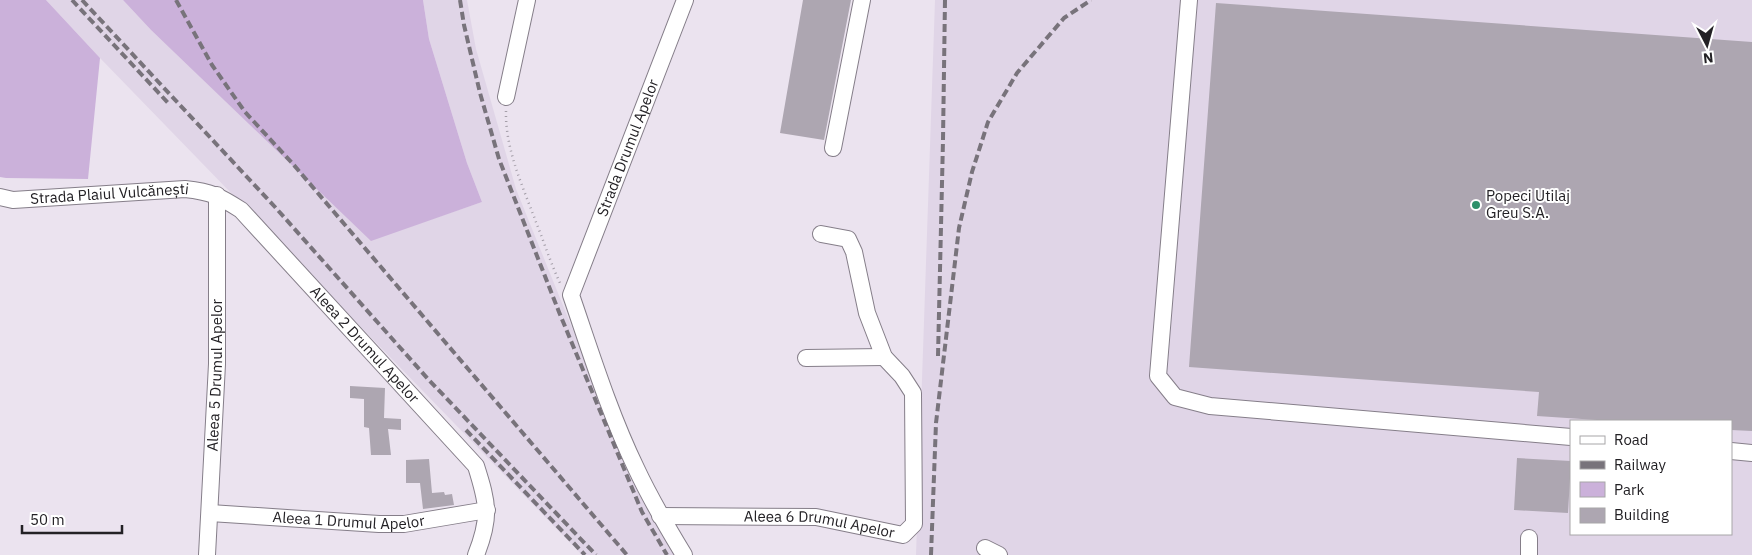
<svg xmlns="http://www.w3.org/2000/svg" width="1752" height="555" viewBox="0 0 1752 555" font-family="'IBM Plex Sans',sans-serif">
  <rect width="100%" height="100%" fill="#ebe3ef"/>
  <path fill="#e0d5e7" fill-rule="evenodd" d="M46,0H123L151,30L371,240L482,202L467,163L429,39L423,0H467L476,49L516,189L633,479L681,555H582L100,58Z
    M935,0H1752V555H916ZM1571,421H1731V534H1571Z"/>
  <path fill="#cbb1da" d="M0,0H46L100,58L88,179L6,178L0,177Z
    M123,0H423L429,39L467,163L482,202L371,241L151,30Z"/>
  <path fill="#ada6b1" d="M803,0H851L824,140L780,133Z
    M1216,3L1752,42V431L1731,430V421H1612L1537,416L1539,392L1189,367Z
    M350,386L385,388L384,418L401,419V430L388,429L391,455H371L369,428L364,427V399L350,398Z
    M1517,458L1571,461L1568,513L1514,510Z
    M429,459L432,493L444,492L445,495L452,494L454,505L423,509L420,483H406V460Z"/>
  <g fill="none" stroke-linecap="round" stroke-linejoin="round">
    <g stroke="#857e89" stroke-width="18">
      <g id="minor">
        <path d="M1189,0L1158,376L1175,397L1210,406L1571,437"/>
        <path d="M506,97L527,0"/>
        <path d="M833,148L862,0"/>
        <path id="s1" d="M0,197L13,200L185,189C212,192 219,196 241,210L476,466C488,504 491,517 476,555"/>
        <path d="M806,358L884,357"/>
        <path d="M1731,451L1752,453"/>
        <path id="s2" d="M210,513L379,524H404L487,510"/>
        <path id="s3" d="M660,516L816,517L903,535L914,524L913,393L902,376L884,357L867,313L854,252L848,239L821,234"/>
        <path d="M985,548L999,555"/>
        <path id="s4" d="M207,555L217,364V195"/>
        <path id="s5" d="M684,555C667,527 650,498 636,468C609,412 591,353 571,295L685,0"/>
        <path d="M1529,555V538"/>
      </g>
    </g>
    <path stroke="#a49ea8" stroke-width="2.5" stroke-dasharray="1 4" stroke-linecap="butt" d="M506,111C505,149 523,187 536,222C544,242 551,264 560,283"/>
    <use href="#minor" stroke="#fff" stroke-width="16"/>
    <path stroke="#78737b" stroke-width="4" stroke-dasharray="8 4" stroke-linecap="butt" d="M72,0L170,105
      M82,0L275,207L428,379L596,555
      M176,0L212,65L245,112L293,164L627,555
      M460,0L464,25L480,93L499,159L559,312L642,512L667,555
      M938,356L943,140L945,0
      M466,430L585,555
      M931,555L936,423L959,228L972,172L988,122L1017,73L1064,18L1091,0"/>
  </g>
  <circle fill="#2d906a" stroke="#fff" stroke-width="2" cx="1476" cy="205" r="5"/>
  <g text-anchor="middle" stroke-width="4" stroke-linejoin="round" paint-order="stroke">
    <g font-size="15" fill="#232125" stroke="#fff">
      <text dy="5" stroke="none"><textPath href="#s5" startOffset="442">Strada Drumul Apelor</textPath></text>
      <text dy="5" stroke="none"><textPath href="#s1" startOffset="110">Strada Plaiul Vulcănești</textPath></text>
      <text dy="5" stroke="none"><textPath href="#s1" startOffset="429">Aleea 2 Drumul Apelor</textPath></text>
      <text dy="5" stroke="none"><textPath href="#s4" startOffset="180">Aleea 5 Drumul Apelor</textPath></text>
      <text dy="5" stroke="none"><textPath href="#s2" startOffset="139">Aleea 1 Drumul Apelor</textPath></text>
      <text dy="5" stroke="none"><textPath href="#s3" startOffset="160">Aleea 6 Drumul Apelor</textPath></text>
    </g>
    <g font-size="15" fill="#232125" stroke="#fff" text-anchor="start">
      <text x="1486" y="201">Popeci Utilaj<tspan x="1486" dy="17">Greu S.A.</tspan></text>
    </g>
  </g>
  <rect x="1570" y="420" width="162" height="115" fill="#ffffff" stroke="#a7a6a8"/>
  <rect x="1580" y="436" width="25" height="8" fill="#ffffff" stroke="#a7a6a8"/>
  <text x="1614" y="445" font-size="15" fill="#232125">Road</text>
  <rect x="1580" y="461" width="25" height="8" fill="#78737b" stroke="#a7a6a8"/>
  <text x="1614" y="470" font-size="15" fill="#232125">Railway</text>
  <rect x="1580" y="482" width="25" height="15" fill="#cbb1da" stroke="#a7a6a8"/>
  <text x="1614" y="495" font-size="15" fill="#232125">Park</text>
  <rect x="1580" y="508" width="25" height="15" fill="#ada6b1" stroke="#a7a6a8"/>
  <text x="1614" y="520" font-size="15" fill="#232125">Building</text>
  <g transform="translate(1707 45) rotate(174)" stroke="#ffffff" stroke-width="4" paint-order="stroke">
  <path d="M0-4L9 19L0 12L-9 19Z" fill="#232125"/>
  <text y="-8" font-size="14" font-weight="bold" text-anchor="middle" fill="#232125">N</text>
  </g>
  <path d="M22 525v8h100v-8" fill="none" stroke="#232125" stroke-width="2.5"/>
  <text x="30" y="525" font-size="15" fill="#232125" stroke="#ffffff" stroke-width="4" paint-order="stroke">50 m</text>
</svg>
